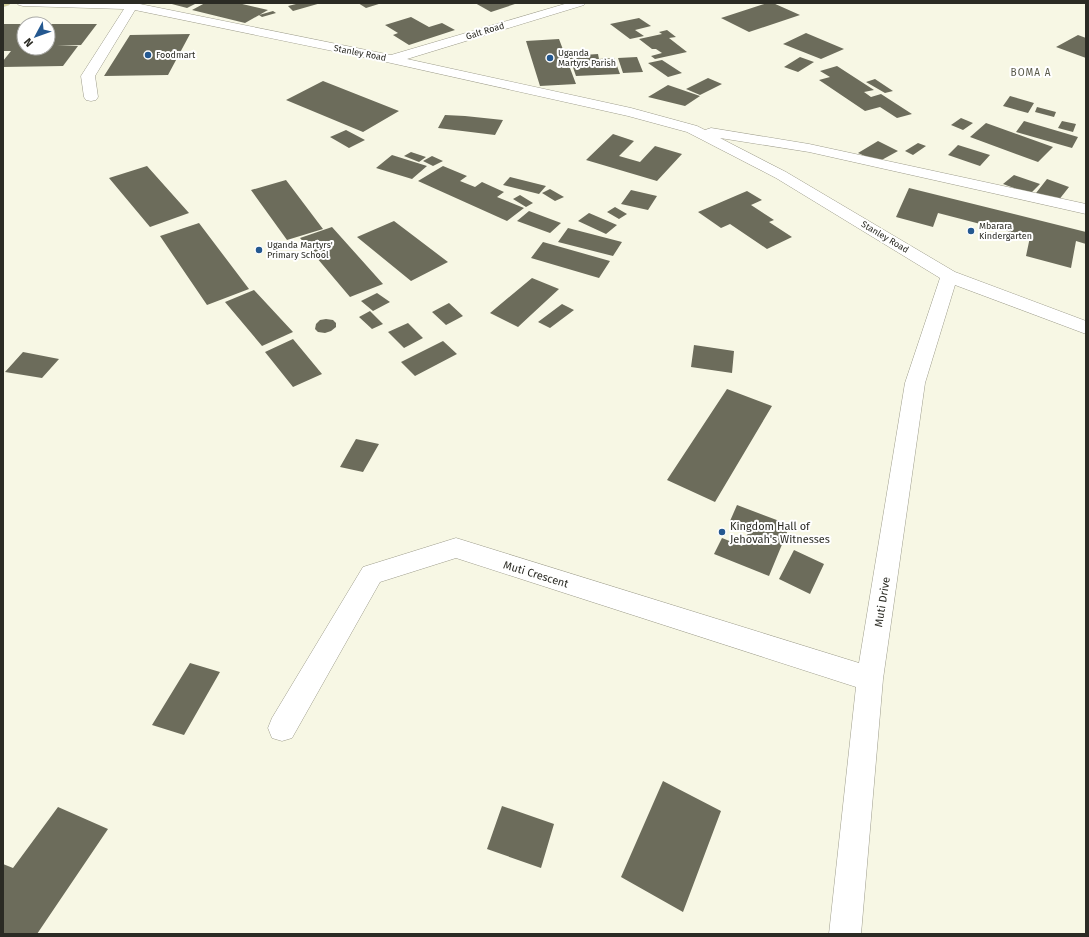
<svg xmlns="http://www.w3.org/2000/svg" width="1089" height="937" viewBox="0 0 1089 937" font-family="'Fira Sans',sans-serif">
  <rect width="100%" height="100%" fill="#f7f7e4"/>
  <path fill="#6c6c5b" d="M168,3H197L187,8Z
    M205,3H238L268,10L245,23L192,10Z
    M300,3H321L293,11L288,6Z
    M358,3H382L366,8Z
    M475,3H518L491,12Z
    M767,3H773L800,15L749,32L721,18Z
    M273,11L276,13L262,17L259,15Z
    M411,17L429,27L442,23L455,30L409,45L393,35L398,33L385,25Z
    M639,18L651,26L635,30L644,36L630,39L610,24Z
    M4,24H24V48H48V24H97L81,45L57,46H78L63,66L3,67V61L11,51H3V25Z
    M667,30L676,37L669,38L687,52L655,59L651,56L662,53L656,49H652L639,39L662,34L659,32Z
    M806,33L844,49L821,59L783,44Z
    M190,34L168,75L104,76L130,35Z
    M1078,35L1086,38V58L1056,47Z
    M559,39L576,84L540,86L526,41Z
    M598,54L599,59L614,58L620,74L576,76L569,56Z
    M637,57L643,72L623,73L618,58Z
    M800,57L814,62L798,72L784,67Z
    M662,60L682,73L668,77L648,63Z
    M837,66L874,90L864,92L871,97L881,94L912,114L897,118L880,107L865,111L819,80L830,77L820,71Z
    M708,78L722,84L700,95L686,89Z
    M875,79L893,91L885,93L866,82Z
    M323,81L399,111L363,132L286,100Z
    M668,85L700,96L685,106L648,97Z
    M1010,96L1034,103L1028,113L1003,106Z
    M1037,107L1056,112L1054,117L1035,112Z
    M445,115L465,116L503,120L495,135L438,128Z
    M961,118L973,123L963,130L951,125Z
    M1024,121L1078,137L1072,148L1016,132Z
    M1062,121L1076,124L1073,132L1058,128Z
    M986,123L1053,147L1038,162L970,137Z
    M346,130L365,140L349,148L330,137Z
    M613,134L634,141L619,156L640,162L655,146L682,154L657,181L586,160Z
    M878,141L898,151L878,162L858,153Z
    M918,143L926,146L913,155L905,151Z
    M958,145L990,155L980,166L948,155Z
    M411,152L426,157L419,162L404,156Z
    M392,155L427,166L412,179L376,168Z
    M432,156L443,161L433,166L423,161Z
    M147,166L189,213L150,227L109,178Z
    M443,166L467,176L460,181L475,187L482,182L504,192L497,197L524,208L507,221L418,181Z
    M1014,175L1040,184L1030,194L1003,184Z
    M510,177L546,186L539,194L503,185Z
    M1047,179L1069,187L1058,201L1036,193Z
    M286,180L323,229L287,240L251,190Z
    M909,188L1086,232V244L1076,241L1071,268L1026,256L1030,237L938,213L933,227L896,217Z
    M550,189L564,197L555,201L542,193Z
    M631,190L657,196L648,210L621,204Z
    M747,191L762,200L751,205L774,220L769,222L792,237L767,249L730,224L721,228L698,212Z
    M520,195L533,203L526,207L513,199Z
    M615,207L627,214L619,219L607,212Z
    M529,211L561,223L550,233L517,221Z
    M589,213L617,225L606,234L578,221Z
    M394,221L448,262L411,281L357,237Z
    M199,223L249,289L207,305L160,236Z
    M332,227L383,284L350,297L300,238Z
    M568,228L622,242L613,256L558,242Z
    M543,242L610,261L599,278L531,258Z
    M532,278L559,289L518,327L490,313Z
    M254,290L293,332L262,346L225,302Z
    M377,293L390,302L373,311L361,301Z
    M449,303L463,316L446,325L432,312Z
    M562,304L574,310L550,328L538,322Z
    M370,311L383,324L372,329L359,317Z
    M326,319L333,320L336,323V327L331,331L325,333L318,332L315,329L316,324L320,320Z
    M408,323L423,338L404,348L388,332Z
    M293,339L322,374L293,387L265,352Z
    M443,341L457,354L415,376L401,362Z
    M694,345L734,351L732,373L691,367Z
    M23,352L59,359L42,378L5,372Z
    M727,389L772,406L715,502L667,480Z
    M356,439L379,444L363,472L340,467Z
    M737,505L790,525L769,576L714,554L722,538L742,546L750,529L730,521Z
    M794,550L824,564L810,594L779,579Z
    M190,663L220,672L184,735L152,725Z
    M663,781L721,811L683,912L621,877Z
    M502,806L554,824L541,868L487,849Z
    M58,807L108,829L37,934H3V864L13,868Z"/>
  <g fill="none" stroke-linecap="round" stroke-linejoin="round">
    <g stroke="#9e9d8c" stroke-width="1">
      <path id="minor" d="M17,3H135L391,55L568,3H586L584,5L407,59L631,108L697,126L705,130L711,128L809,144L1086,204V214L809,152L720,138L786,172L955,272L1086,321V334L955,285L925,383L883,679L861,934H829L856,687L456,558L380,582L292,738L282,741L272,738L268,728L272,718L363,567L456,538L859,663L905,383L940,278L776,178L687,132L628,116L391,63L135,10L95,76L98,97L96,100L91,101L86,100L84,97L81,76L124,9L23,6L19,5Z"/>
    </g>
    <g stroke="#dddddc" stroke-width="1">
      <path id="major" d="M3,3H11L9,5L3,7Z"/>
    </g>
    <use href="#minor" fill="#fff" fill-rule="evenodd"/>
    <use href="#major" fill="#d4d09a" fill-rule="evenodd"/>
  </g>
  <g fill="#245890" stroke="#fff" stroke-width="1.5">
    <circle cx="148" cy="55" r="4"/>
    <circle cx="550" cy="58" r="4"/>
    <circle cx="971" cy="231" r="4"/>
    <circle cx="259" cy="250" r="4"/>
    <circle cx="722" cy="532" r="4"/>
  </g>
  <g text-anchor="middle" stroke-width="4" stroke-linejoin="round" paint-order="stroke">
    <g font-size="9" fill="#2b2b24" stroke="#fff">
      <text transform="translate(485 31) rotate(-17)" y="3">Galt Road</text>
      <text transform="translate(360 53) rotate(11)" y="3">Stanley Road</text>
      <text transform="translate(885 237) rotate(31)" y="3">Stanley Road</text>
    </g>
    <g font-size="9" fill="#2b2b24" stroke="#fff" text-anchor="start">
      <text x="558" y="56">Uganda<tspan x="558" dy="10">Martyrs Parish</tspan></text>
      <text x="156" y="58">Foodmart</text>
      <text x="979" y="229">Mbarara<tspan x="979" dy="10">Kindergarten</tspan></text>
      <text x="267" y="248">Uganda Martyrs'<tspan x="267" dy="10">Primary School</tspan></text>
    </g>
    <g font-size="10" letter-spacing="1" fill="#595949" stroke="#fff">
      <text x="1031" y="76">BOMA A</text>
    </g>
    <g font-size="11" fill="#2b2b24" stroke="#fff" text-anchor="start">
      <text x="730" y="530">Kingdom Hall of<tspan x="730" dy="13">Jehovah's Witnesses</tspan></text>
    </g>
    <g font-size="11" fill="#2b2b24" stroke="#fff">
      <text transform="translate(536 574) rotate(17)" y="4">Muti Crescent</text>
      <text transform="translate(882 602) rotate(-81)" y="4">Muti Drive</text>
    </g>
  </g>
  <rect width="1089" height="937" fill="none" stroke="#2b2b24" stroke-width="8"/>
  <g transform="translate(36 36) rotate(229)"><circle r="19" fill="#ffffff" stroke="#aaaaa7"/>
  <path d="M0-3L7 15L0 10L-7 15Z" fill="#245890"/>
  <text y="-6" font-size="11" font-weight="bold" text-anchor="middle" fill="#2b2b24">N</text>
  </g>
</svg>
